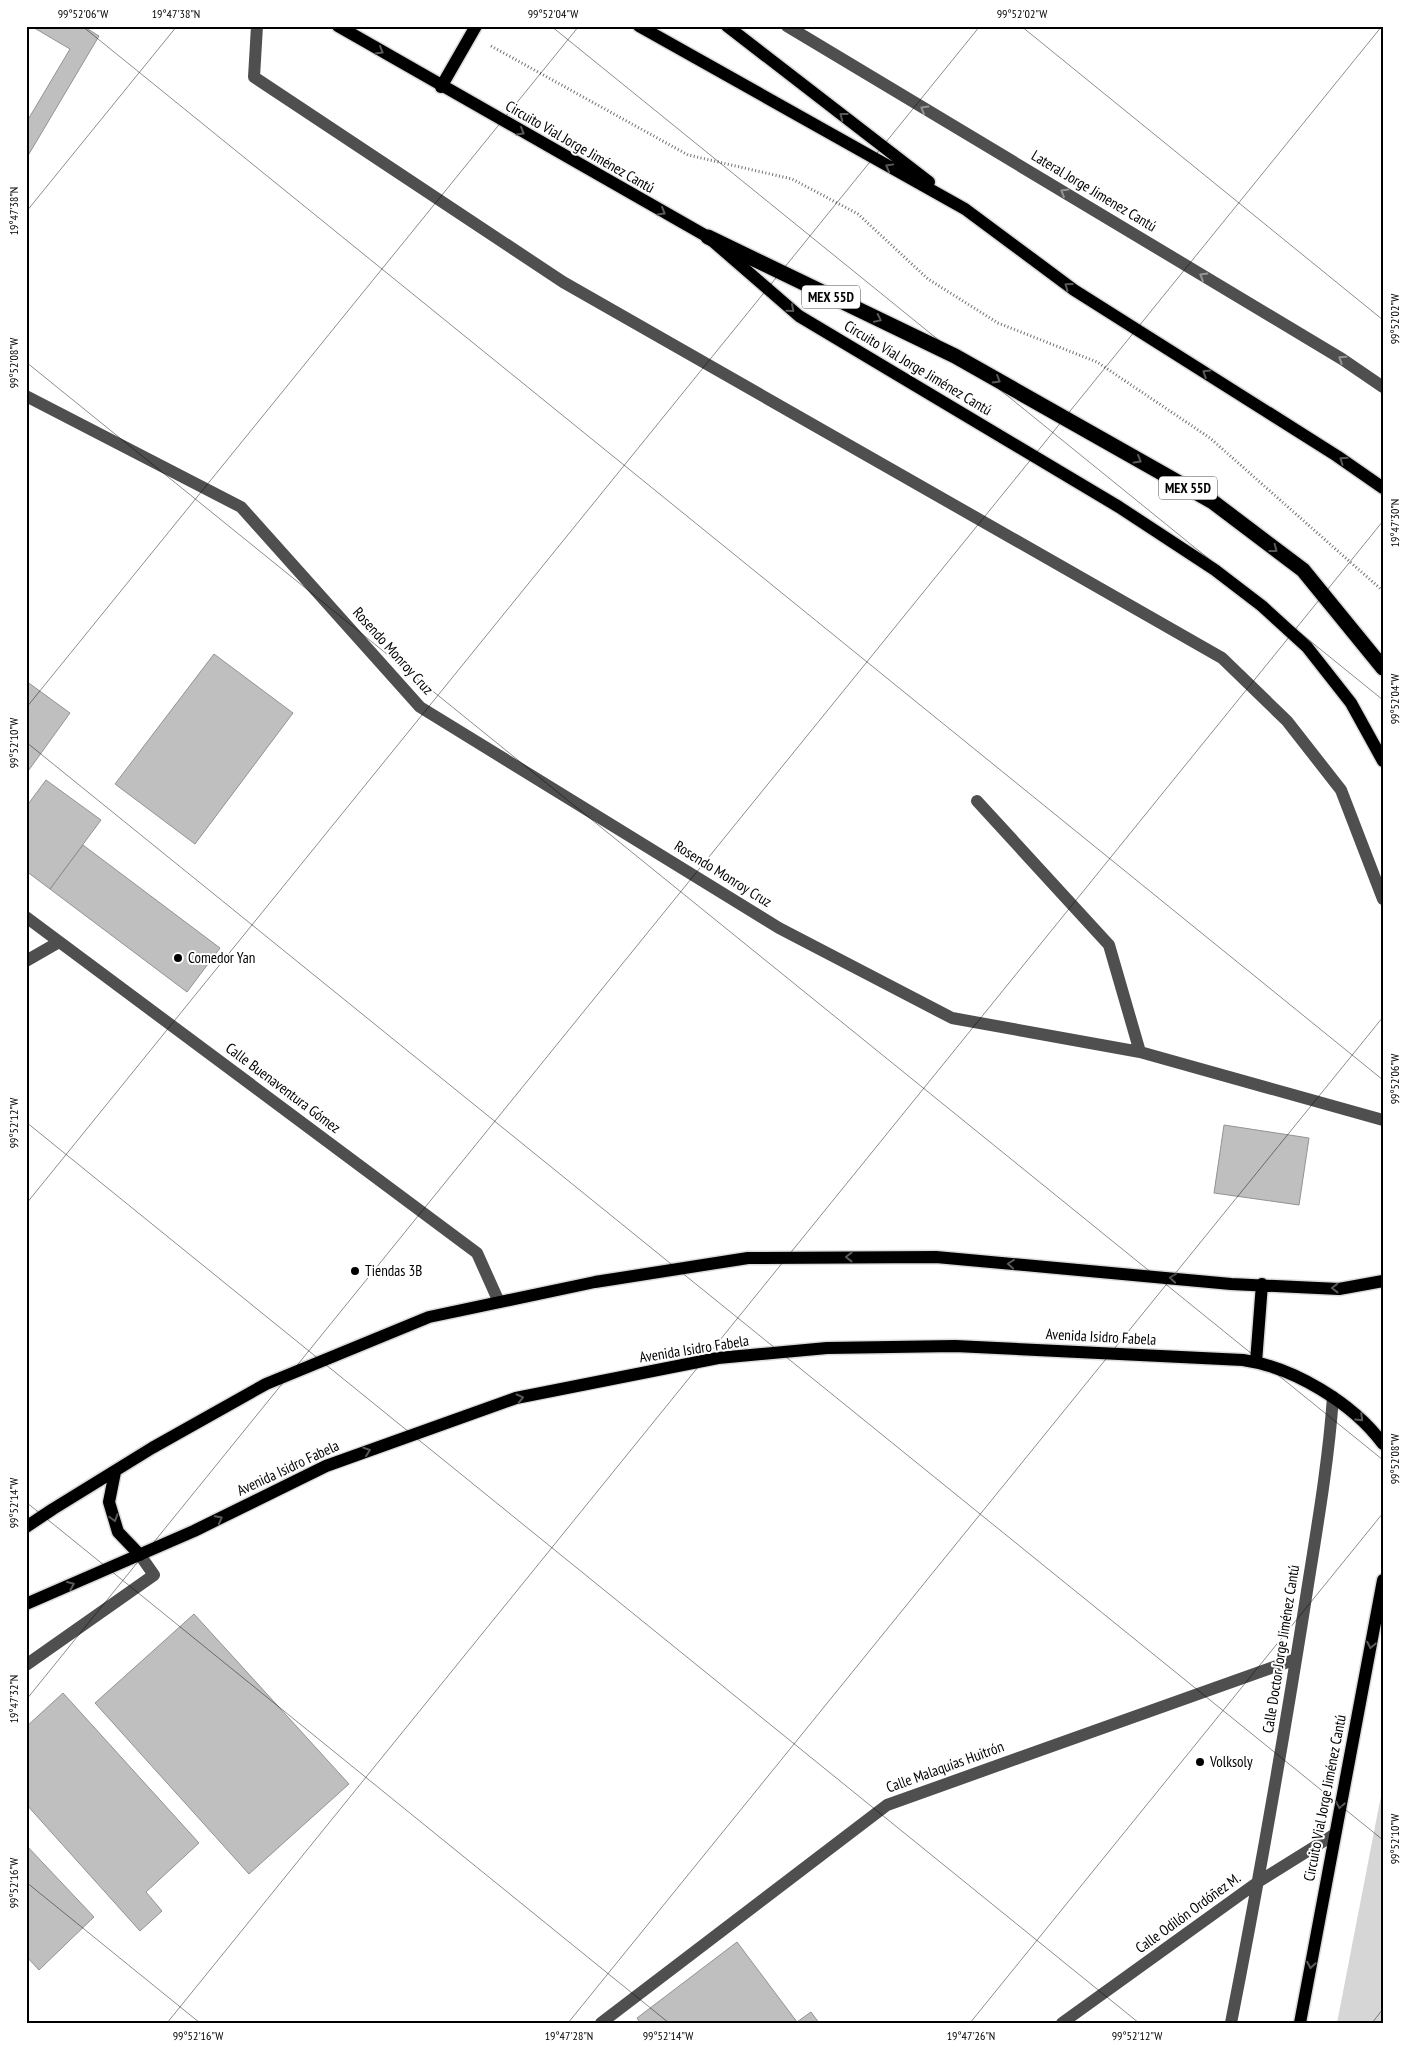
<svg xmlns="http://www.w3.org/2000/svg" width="1409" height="2049" viewBox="0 0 1409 2049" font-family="'PT Sans Narrow',sans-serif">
  <rect width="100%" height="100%" fill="#fff"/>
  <path fill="#d6d6d6" d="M1383,1788V2023H1337L1379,1806Z"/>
  <path fill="#bfbfbf" stroke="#939393" d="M31,26H83L99,36L26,159V123L70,49Z
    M214,654L293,713L195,844L115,784Z
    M26,681L70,713L26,774Z
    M46,780L101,820L50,889L26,871V807Z
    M83,845L220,948L187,992L50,889Z
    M1224,1125L1309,1138L1299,1205L1214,1193Z
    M194,1614L349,1784L249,1874L95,1703Z
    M63,1693L199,1843L146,1892L162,1911L140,1931L26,1804V1727Z
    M26,1845L94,1917L39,1970L26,1956Z
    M737,1942L797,2022L811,2012L819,2023H640L637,2018Z"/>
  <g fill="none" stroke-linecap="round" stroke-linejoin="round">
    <g stroke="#dbdbdb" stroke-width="15">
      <path id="major" d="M338,26L708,237L799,316L1119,507L1215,570L1262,606L1307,647L1351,703L1383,761
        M639,26L965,209L1074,290L1337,456L1383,488
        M727,26L929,182
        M441,87L476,26
        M1256,1362L1262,1284
        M115,1472L109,1502L118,1532L140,1555
        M26,1527L53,1509L152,1448L266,1384L429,1317L595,1282L748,1258L936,1257L1231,1284L1339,1289L1383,1281
        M26,1604L194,1531L326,1466L516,1398L718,1358L827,1348L955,1346L1243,1360C1293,1367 1353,1403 1383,1444
        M1300,2023L1383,1580"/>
    </g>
    <g stroke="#dbdbdb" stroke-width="18">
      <path id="highway" d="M708,237L955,356L1213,502L1303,570L1383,668"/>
    </g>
    <path stroke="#717171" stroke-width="3" stroke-dasharray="1 2.5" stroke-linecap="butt" d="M491,46L688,155L792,179L858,214L928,279L998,323L1097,362L1210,438L1383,591"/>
    <path stroke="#4f4f4f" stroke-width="12" d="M257,26L254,77L563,282L1222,658L1287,721L1341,790L1383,899
      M787,26L1342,359L1383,387
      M26,396L241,507L420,707L779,928L952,1018L1140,1052L1383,1120
      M977,801L1109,945L1140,1052
      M26,917L477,1253L499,1302
      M26,961L59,942
      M26,1665L154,1575L140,1555
      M601,2023L887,1805L1296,1659
      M1062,2023L1258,1882L1335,1834
      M1231,2023C1258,1886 1282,1748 1304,1610C1315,1539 1328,1468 1333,1397"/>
    <use href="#major" stroke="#000" stroke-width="12"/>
    <use href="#highway" stroke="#000" stroke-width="15"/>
  </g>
  <defs><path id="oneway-chevron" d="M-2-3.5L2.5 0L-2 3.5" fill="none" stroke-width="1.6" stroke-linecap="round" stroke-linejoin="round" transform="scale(1.25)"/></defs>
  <g stroke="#595959">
    <use href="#oneway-chevron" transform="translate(380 51) rotate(30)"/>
    <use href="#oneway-chevron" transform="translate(843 116) rotate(-142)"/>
    <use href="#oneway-chevron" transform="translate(521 132) rotate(30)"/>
    <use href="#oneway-chevron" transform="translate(889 167) rotate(-151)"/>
    <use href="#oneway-chevron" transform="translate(662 212) rotate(30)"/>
    <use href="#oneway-chevron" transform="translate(1068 286) rotate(-144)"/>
    <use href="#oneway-chevron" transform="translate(791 309) rotate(41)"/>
    <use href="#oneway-chevron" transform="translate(878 319) rotate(26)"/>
    <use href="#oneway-chevron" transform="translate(1206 373) rotate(-148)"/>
    <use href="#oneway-chevron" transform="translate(997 380) rotate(30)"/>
    <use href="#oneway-chevron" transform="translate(1138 460) rotate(30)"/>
    <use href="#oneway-chevron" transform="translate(1343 460) rotate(-145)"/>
    <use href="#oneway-chevron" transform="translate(1274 549) rotate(37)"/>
    <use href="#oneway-chevron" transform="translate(849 1257) rotate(180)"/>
    <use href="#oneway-chevron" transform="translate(1011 1264) rotate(-175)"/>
    <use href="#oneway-chevron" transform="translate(1173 1278) rotate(-175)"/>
    <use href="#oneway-chevron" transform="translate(1335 1288) rotate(-180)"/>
    <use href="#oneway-chevron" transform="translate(520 1398) rotate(-13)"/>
    <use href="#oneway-chevron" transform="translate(1360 1418) rotate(44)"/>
    <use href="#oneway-chevron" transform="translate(367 1451) rotate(-19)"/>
    <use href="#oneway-chevron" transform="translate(114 1518) rotate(74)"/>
    <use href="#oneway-chevron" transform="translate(219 1519) rotate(-27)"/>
    <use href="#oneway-chevron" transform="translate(71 1585) rotate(-23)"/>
    <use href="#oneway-chevron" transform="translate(1371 1645) rotate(101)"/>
    <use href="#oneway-chevron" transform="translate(1340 1805) rotate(101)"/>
    <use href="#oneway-chevron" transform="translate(1311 1965) rotate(100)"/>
  </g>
  <g stroke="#959595">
    <use href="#oneway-chevron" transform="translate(924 109) rotate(-149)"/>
    <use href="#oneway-chevron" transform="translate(1064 192) rotate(-149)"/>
    <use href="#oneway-chevron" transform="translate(1203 276) rotate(-149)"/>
    <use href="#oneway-chevron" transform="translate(1342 359) rotate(-147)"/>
  </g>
  <path fill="none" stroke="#000" stroke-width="1" stroke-opacity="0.45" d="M82,26L1383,1080M551,26L1383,700M1021,26L1383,320M26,212L177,26M26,362L1383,1460M26,708L579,26M26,742L1383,1840M26,1122L1139,2023M26,1204L980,26M26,1502L669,2023M26,1700L1382,26M26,1882L200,2023M167,2023L1383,521M568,2023L1383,1017M970,2023L1383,1513M1372,2023L1383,2009"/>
  <g fill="#000" stroke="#fff" stroke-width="2">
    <circle cx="178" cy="958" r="5"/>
    <circle cx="355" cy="1271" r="5"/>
    <circle cx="1200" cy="1762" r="5"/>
  </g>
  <g text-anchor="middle" stroke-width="4" stroke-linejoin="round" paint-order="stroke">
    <g fill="#fff" stroke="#4c4c4c" stroke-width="1">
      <rect x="802" y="285.5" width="58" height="23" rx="4"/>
      <rect x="1159" y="476.5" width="58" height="23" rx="4"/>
    </g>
    <g font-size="14" font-weight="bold" fill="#000">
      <text x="831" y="302">MEX 55D</text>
      <text x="1188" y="493">MEX 55D</text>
    </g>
    <g font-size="15" fill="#000" stroke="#fff">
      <text transform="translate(580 147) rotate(30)" y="5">Circuito Vial Jorge Jiménez Cantú</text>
      <text transform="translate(1094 191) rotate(31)" y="5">Lateral Jorge Jimenez Cantú</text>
      <text transform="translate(918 368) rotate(31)" y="5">Circuito Vial Jorge Jiménez Cantú</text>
      <text transform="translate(393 651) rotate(48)" y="5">Rosendo Monroy Cruz</text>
      <text transform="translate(723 874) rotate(32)" y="5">Rosendo Monroy Cruz</text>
      <text transform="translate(283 1088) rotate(37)" y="5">Calle Buenaventura Gómez</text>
      <text transform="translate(1101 1337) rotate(3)" y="5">Avenida Isidro Fabela</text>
      <text transform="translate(694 1349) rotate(-9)" y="5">Avenida Isidro Fabela</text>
      <text transform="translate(288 1468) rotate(-25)" y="5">Avenida Isidro Fabela</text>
      <text transform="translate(1281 1649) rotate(-81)" y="5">Calle Doctor Jorge Jiménez Cantú</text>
      <text transform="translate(945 1767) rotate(-20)" y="5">Calle Malaquías Huitrón</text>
      <text transform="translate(1325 1798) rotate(-79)" y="5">Circuito Vial Jorge Jiménez Cantú</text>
      <text transform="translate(1188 1913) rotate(-36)" y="5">Calle Odilón Ordóñez M.</text>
    </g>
    <g font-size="15" fill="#000" stroke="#fff" text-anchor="start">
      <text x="188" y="963">Comedor Yan</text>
      <text x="365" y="1276">Tiendas 3B</text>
      <text x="1210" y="1767">Volksoly</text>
    </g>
  </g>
  <rect width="1409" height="2049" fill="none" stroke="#ffffff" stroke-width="55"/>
  <rect x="28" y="28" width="1354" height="1994" fill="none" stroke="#000" stroke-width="2"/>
  <g font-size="12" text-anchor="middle" fill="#000">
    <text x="83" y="18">99°52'06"W</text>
    <text x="176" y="18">19°47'38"N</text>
    <text x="553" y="18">99°52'04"W</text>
    <text x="1022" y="18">99°52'02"W</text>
    <text transform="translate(14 211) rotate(-90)" y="4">19°47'38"N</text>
    <text transform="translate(1395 319) rotate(-90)" y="4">99°52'02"W</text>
    <text transform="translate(14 363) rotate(-90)" y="4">99°52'08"W</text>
    <text transform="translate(1395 523) rotate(-90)" y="4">19°47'30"N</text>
    <text transform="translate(1395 699) rotate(-90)" y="4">99°52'04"W</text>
    <text transform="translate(14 743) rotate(-90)" y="4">99°52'10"W</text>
    <text transform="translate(1395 1079) rotate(-90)" y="4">99°52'06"W</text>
    <text transform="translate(14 1123) rotate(-90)" y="4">99°52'12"W</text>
    <text transform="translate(1395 1459) rotate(-90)" y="4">99°52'08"W</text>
    <text transform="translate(14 1503) rotate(-90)" y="4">99°52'14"W</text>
    <text transform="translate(14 1699) rotate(-90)" y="4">19°47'32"N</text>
    <text transform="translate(1395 1839) rotate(-90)" y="4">99°52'10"W</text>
    <text transform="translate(14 1883) rotate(-90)" y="4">99°52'16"W</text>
    <text x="198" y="2040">99°52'16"W</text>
    <text x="569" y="2040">19°47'28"N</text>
    <text x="668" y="2040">99°52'14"W</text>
    <text x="971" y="2040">19°47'26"N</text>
    <text x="1137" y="2040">99°52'12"W</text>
  </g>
</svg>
